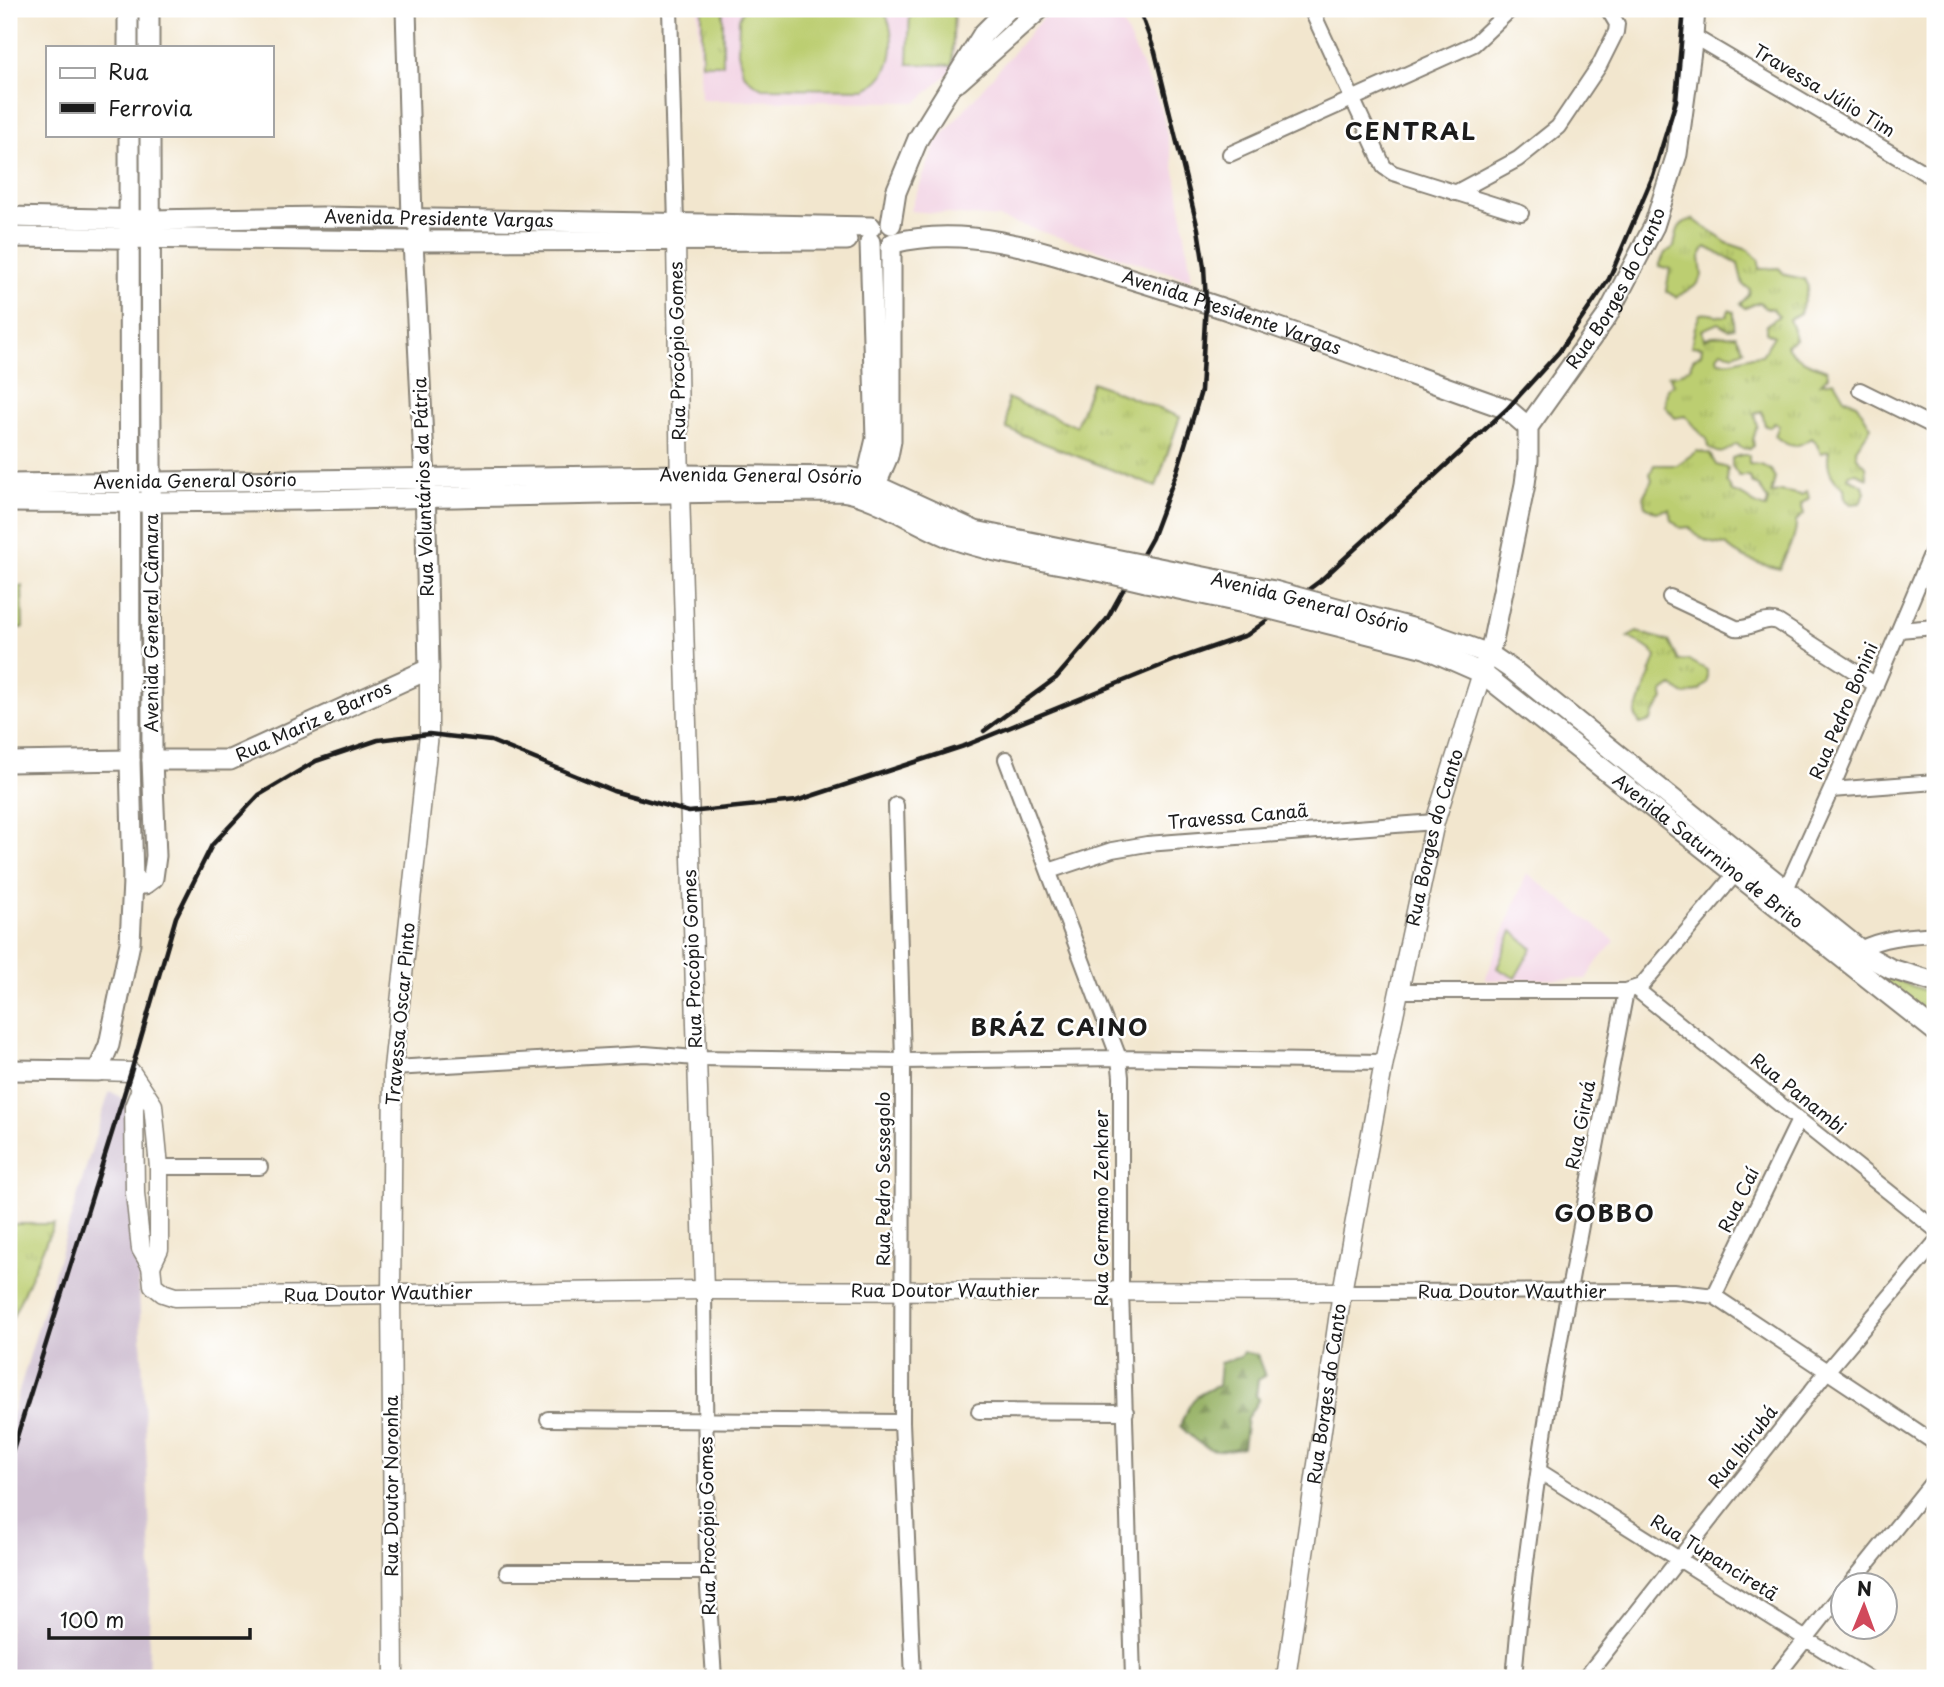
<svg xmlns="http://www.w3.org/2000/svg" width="1944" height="1687" viewBox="0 0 1944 1687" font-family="'Playpen Sans',sans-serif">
  <defs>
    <pattern id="grass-tufts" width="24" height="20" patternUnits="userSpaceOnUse" patternTransform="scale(1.75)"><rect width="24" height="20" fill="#bcce71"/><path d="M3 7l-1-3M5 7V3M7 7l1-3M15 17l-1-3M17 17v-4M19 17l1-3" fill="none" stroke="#a1b061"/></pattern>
    <pattern id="forest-firs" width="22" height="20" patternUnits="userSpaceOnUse" patternTransform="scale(1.75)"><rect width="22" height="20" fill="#95b163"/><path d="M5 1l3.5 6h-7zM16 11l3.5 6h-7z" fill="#798f51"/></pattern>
  </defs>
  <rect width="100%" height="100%" fill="#fff"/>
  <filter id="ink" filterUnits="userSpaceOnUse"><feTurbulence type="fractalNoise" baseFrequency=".0143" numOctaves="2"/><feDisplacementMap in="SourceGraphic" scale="14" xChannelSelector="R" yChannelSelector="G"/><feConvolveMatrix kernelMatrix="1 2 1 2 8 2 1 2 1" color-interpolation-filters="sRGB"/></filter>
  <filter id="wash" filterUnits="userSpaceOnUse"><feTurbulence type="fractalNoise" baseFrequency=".00686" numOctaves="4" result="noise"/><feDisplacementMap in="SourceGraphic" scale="28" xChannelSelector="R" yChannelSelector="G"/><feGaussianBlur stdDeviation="1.57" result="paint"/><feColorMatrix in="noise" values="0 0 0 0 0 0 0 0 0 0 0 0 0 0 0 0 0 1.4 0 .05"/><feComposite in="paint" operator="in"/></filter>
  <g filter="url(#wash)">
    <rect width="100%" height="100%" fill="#f2e6ce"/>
    <path fill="#f1d0e2" d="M698,9H955L954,68L917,102L701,100Z
      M1050,9H1116L1161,107L1177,181L1192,280L999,218L910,211L936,143Z
      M1527,873L1615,941L1597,962L1586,979L1485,980Z"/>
    <path fill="#cebed0" d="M112,1092L139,1109V1291L151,1557L148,1678H9V1424L100,1121L109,1093Z"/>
    <path fill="url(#grass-tufts)" stroke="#6c7546" stroke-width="2" d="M702,9H723V64H702Z
      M1693,219L1727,243L1748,250L1759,260V269L1779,268L1785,275L1804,279L1808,287L1800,313L1789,319L1796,339L1786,345C1796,360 1811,364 1827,370L1828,376L1821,383L1834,381L1844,398L1857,404L1871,427L1856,449L1857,457L1866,466L1867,478L1856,473L1849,474L1848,478L1863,485L1865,493L1860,503L1851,504L1845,499L1844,488C1830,479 1826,466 1829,451L1821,453L1815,441L1811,438C1796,449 1789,448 1775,436L1779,425L1774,423L1770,427L1765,426L1762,411L1754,413L1757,426L1753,440L1754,446L1749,449L1741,448L1737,444C1725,451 1722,457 1709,448L1707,439C1697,432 1694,423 1685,416L1675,418L1665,406L1667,389L1674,384L1669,375L1678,374L1690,368L1693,359L1701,354L1702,347L1691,346L1695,327L1700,314C1709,312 1717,317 1727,316L1729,310L1734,312V328L1728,329L1718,323L1702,330L1704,339L1711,336L1736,335L1744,350L1734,354L1721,351L1717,356L1718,361C1735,364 1747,355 1762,355L1774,336L1766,332V325L1779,316L1772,308H1765L1760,302L1745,308L1740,304L1749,295L1750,289L1743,285L1738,264L1706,247L1700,257L1702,276L1695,286L1676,297L1666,291L1670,269L1659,266L1665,253L1674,247C1677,232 1676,223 1693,219Z
      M1092,382L1180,417L1156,487L1007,429V398L1076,426Z
      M1697,451L1710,454L1716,465L1728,468L1727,482L1732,492C1746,494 1752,506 1766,508L1768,501L1759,486L1753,484L1749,476H1739L1732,466V458L1742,455H1749V464L1761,465L1771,470L1775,478L1771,494L1781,491L1802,495L1807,491L1809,498L1801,504L1804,514L1796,521C1797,539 1785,552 1780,569C1762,565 1738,558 1726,545C1711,544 1699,540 1689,527L1680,528L1671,520L1669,509L1656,512L1645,506L1643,497L1652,480L1650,474L1654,465H1677Z
      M1637,632L1669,641L1679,661L1689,660L1707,670V682L1700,690L1686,695L1672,686L1662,693L1664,699L1653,714L1651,721L1640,724L1635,715L1656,657L1651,650L1628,637Z
      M1871,966L1901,982L1935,994V1020L1868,970Z
      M9,1224H54L9,1325Z"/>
    <path fill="url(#forest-firs)" stroke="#586640" stroke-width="2" d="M1243,1352L1257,1355L1265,1376L1258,1380L1256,1396L1259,1399L1247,1418L1243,1447C1209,1455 1204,1449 1180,1426C1190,1402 1192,1395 1218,1386L1220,1363L1240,1357Z"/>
    <path fill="#bcce71" stroke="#6c7546" stroke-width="2" d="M743,9H883C898,35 896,76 865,89L762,88L752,82L743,73L738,52L739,19Z
      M910,9H954L952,65L908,64Z
      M22,586L23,628H9V587Z
      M1512,931L1532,948L1515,978L1497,968Z"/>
  </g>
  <g filter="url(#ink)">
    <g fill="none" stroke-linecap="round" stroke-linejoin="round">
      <g stroke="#878175" stroke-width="18">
        <path id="minor" d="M670,9L676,224
          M1311,9L1384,167L1393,173L1521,213
          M1693,36L1935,179
          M1230,154L1474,44L1511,9
          M1455,193L1518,159L1558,127L1599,66L1616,32L1617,24L1608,9
          M1860,390L1935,427
          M1670,597L1736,628C1751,630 1762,617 1778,622L1876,685
          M1899,630L1935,627
          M1006,759L1119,1058L1121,1077V1290L1133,1678
          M1831,790L1935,782
          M896,805L903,1061L902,1422L913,1678
          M1049,871L1112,850L1147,844L1435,822
          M1785,891L1831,790L1935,545
          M1860,949C1884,937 1908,936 1935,934
          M1636,989L1935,1229
          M1399,991H1626
          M393,1068L645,1054L696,1058L903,1061L1119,1058L1384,1062
          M159,1167H260
          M704,1290L707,1572L714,1678
          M1342,1292L1673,1291L1714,1296L1935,1443
          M1714,1296L1799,1120
          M979,1411L1126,1412
          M548,1419L902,1422
          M1539,1471L1868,1678
          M507,1572H707
          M1849,1586L1935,1479
          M1514,1678C1533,1447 1583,1219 1626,991L1641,986L1736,873
          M1585,1678L1828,1370L1935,1243
          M1775,1678L1842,1593"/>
      </g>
      <g stroke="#878175" stroke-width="21">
        <g id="tertiary">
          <path d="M682,229L681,236L676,240L680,491L704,1290"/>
          <path d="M98,1071L131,1072L153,1105L159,1167V1249L151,1266"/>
          <path d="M141,1089L134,1107L135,1193L141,1249L151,1266L153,1285L163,1293L175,1297L704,1290L1342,1292"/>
          <path d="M394,1678L391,1295L393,1068L429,734V669"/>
          <path id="s1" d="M1286,1678L1342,1292L1384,1062L1435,822L1482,673"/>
        </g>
      </g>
      <g stroke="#878175" stroke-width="23">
        <g id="secondary">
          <path d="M128,9V47"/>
          <path d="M149,9V47"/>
          <path d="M958,82L1040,9"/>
          <path id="s2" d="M9,217L151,220L322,217L871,227"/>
          <path d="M891,224L896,192L918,139L983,34L1008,9"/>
          <path d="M9,237L413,241L847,240"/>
          <path id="s3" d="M893,243C978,222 1061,258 1141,282C1264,320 1385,366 1507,409L1528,427"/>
          <path d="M867,477L876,439L870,242"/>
          <path id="s4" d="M9,484L680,475L848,477L866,481L975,531L1100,556"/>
          <path d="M871,496L888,456L891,441V245"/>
          <path d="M9,502C286,504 564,492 841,491C873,494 919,526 951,538C998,555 1050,561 1099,571"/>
          <path d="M1154,567L1274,591"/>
          <path d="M1146,582L1258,606"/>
          <path d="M1430,633L1489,654L1514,671L1869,957L1891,969L1935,982"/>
          <path id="s5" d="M1425,648L1482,673L1935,1031"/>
          <path id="s6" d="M1482,673L1493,640L1525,484L1528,460V427L1607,316L1654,226L1677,154L1693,36L1695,9"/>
          <path id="s7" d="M152,760H230L429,669L425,479L413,241L420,232L419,225L412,219L406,9"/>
          <path d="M9,762L130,760"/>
          <path d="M133,881L145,884L153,878L156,856L152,760L150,135"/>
          <path d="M9,1070L98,1071L109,1045L130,943L133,881L130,760L129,135"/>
        </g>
      </g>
      <use href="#minor" stroke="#fff" stroke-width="14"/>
      <use href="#tertiary" stroke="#fff" stroke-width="18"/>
      <use href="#secondary" stroke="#fff" stroke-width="19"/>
      <path stroke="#1c1c1c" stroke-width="4.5" d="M984,731L1056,678L1107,619L1152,538L1177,471L1201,391L1206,302L1204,267L1198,229L1155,52L1139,9
        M9,1462L131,1072L176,917L212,845L259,795L316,761L378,740L429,734L491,741L613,791L689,812L796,801L964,746L1175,660L1247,635L1320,581L1507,409L1559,352L1609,279L1653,176L1676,101L1684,9"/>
      <g stroke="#878175" stroke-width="23" stroke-linecap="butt">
        <path id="secondary-bridge" d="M1100,556L1154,567
          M1099,571L1146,582
          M1274,591L1430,633
          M1258,606L1425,648"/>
      </g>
      <use href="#secondary-bridge" stroke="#fff" stroke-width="19"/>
    </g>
  </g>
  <g text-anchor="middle" stroke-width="5" stroke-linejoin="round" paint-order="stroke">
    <g font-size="18" fill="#1c1c1c" stroke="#fff">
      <text transform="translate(1824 91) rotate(31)" y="6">Travessa Júlio Tim</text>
      <text dy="6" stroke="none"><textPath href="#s2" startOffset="430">Avenida Presidente Vargas</textPath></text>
      <text dy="6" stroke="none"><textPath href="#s6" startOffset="416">Rua Borges do Canto</textPath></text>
      <text dy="6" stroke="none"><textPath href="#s3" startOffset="350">Avenida Presidente Vargas</textPath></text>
      <text transform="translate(678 351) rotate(-91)" y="6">Rua Procópio Gomes</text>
      <text dy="6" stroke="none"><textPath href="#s4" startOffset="752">Avenida General Osório</textPath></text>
      <text dy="6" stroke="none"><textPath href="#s4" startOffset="186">Avenida General Osório</textPath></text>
      <text transform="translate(424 487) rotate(-92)" y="6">Rua Voluntários da Pátria</text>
      <text transform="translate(1310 603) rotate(14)" y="6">Avenida General Osório</text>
      <text transform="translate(152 623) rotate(-90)" y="6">Avenida General Câmara</text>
      <text transform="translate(1844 711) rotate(-67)" y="6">Rua Pedro Bonini</text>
      <text dy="6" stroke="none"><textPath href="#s7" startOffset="170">Rua Mariz e Barros</textPath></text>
      <text transform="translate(1238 817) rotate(-5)" y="6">Travessa Canaã</text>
      <text dy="6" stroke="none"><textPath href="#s1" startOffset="854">Rua Borges do Canto</textPath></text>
      <text dy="6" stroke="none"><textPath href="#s5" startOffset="350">Avenida Saturnino de Brito</textPath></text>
      <text transform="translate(693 959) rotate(-92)" y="6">Rua Procópio Gomes</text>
      <text transform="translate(401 1014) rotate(-85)" y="6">Travessa Oscar Pinto</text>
      <text transform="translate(1798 1094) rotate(39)" y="6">Rua Panambi</text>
      <text transform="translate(1581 1125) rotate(-79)" y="6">Rua Giruá</text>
      <text transform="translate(884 1179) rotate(-90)" y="6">Rua Pedro Sessegolo</text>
      <text transform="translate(1739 1200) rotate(-64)" y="6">Rua Caí</text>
      <text transform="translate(1102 1208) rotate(-90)" y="6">Rua Germano Zenkner</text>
      <text x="945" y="1297">Rua Doutor Wauthier</text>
      <text x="1512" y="1298">Rua Doutor Wauthier</text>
      <text transform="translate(378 1294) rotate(-1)" y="6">Rua Doutor Wauthier</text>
      <text dy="6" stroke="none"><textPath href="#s1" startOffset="287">Rua Borges do Canto</textPath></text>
      <text transform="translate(1743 1447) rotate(-52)" y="6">Rua Ibirubá</text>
      <text transform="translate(392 1486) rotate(-90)" y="6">Rua Doutor Noronha</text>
      <text transform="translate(708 1526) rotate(-91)" y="6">Rua Procópio Gomes</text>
      <text transform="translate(1714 1558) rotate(32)" y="6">Rua Tupanciretã</text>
    </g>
    <g font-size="24" font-weight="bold" letter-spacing="2" fill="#1c1c1c" stroke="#fff">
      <text x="1411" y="140">CENTRAL</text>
      <text x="1060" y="1036">BRÁZ CAINO</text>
      <text x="1605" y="1222">GOBBO</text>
    </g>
  </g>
  <rect width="1944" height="1687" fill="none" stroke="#fff" stroke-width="35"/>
  <rect x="46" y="46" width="228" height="91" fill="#ffffff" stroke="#a4a4a4" stroke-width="2"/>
  <rect x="60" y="68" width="35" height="10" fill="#ffffff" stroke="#a4a4a4" stroke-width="2"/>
  <text x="108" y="80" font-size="21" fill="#1c1c1c">Rua</text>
  <rect x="60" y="103" width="35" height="10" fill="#1c1c1c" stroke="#a4a4a4" stroke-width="2"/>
  <text x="108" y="116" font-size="21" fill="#1c1c1c">Ferrovia</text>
  <g transform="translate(1864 1606) rotate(1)"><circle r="33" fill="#ffffff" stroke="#a4a4a4" stroke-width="2"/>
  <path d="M0-5L12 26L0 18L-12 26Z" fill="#d1495b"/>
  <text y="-10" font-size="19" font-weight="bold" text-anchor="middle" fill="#1c1c1c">N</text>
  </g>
  <path d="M49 1628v10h201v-10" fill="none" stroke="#1c1c1c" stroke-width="3.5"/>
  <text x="60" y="1628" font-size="21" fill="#1c1c1c" stroke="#ffffff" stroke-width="5" paint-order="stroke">100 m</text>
</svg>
